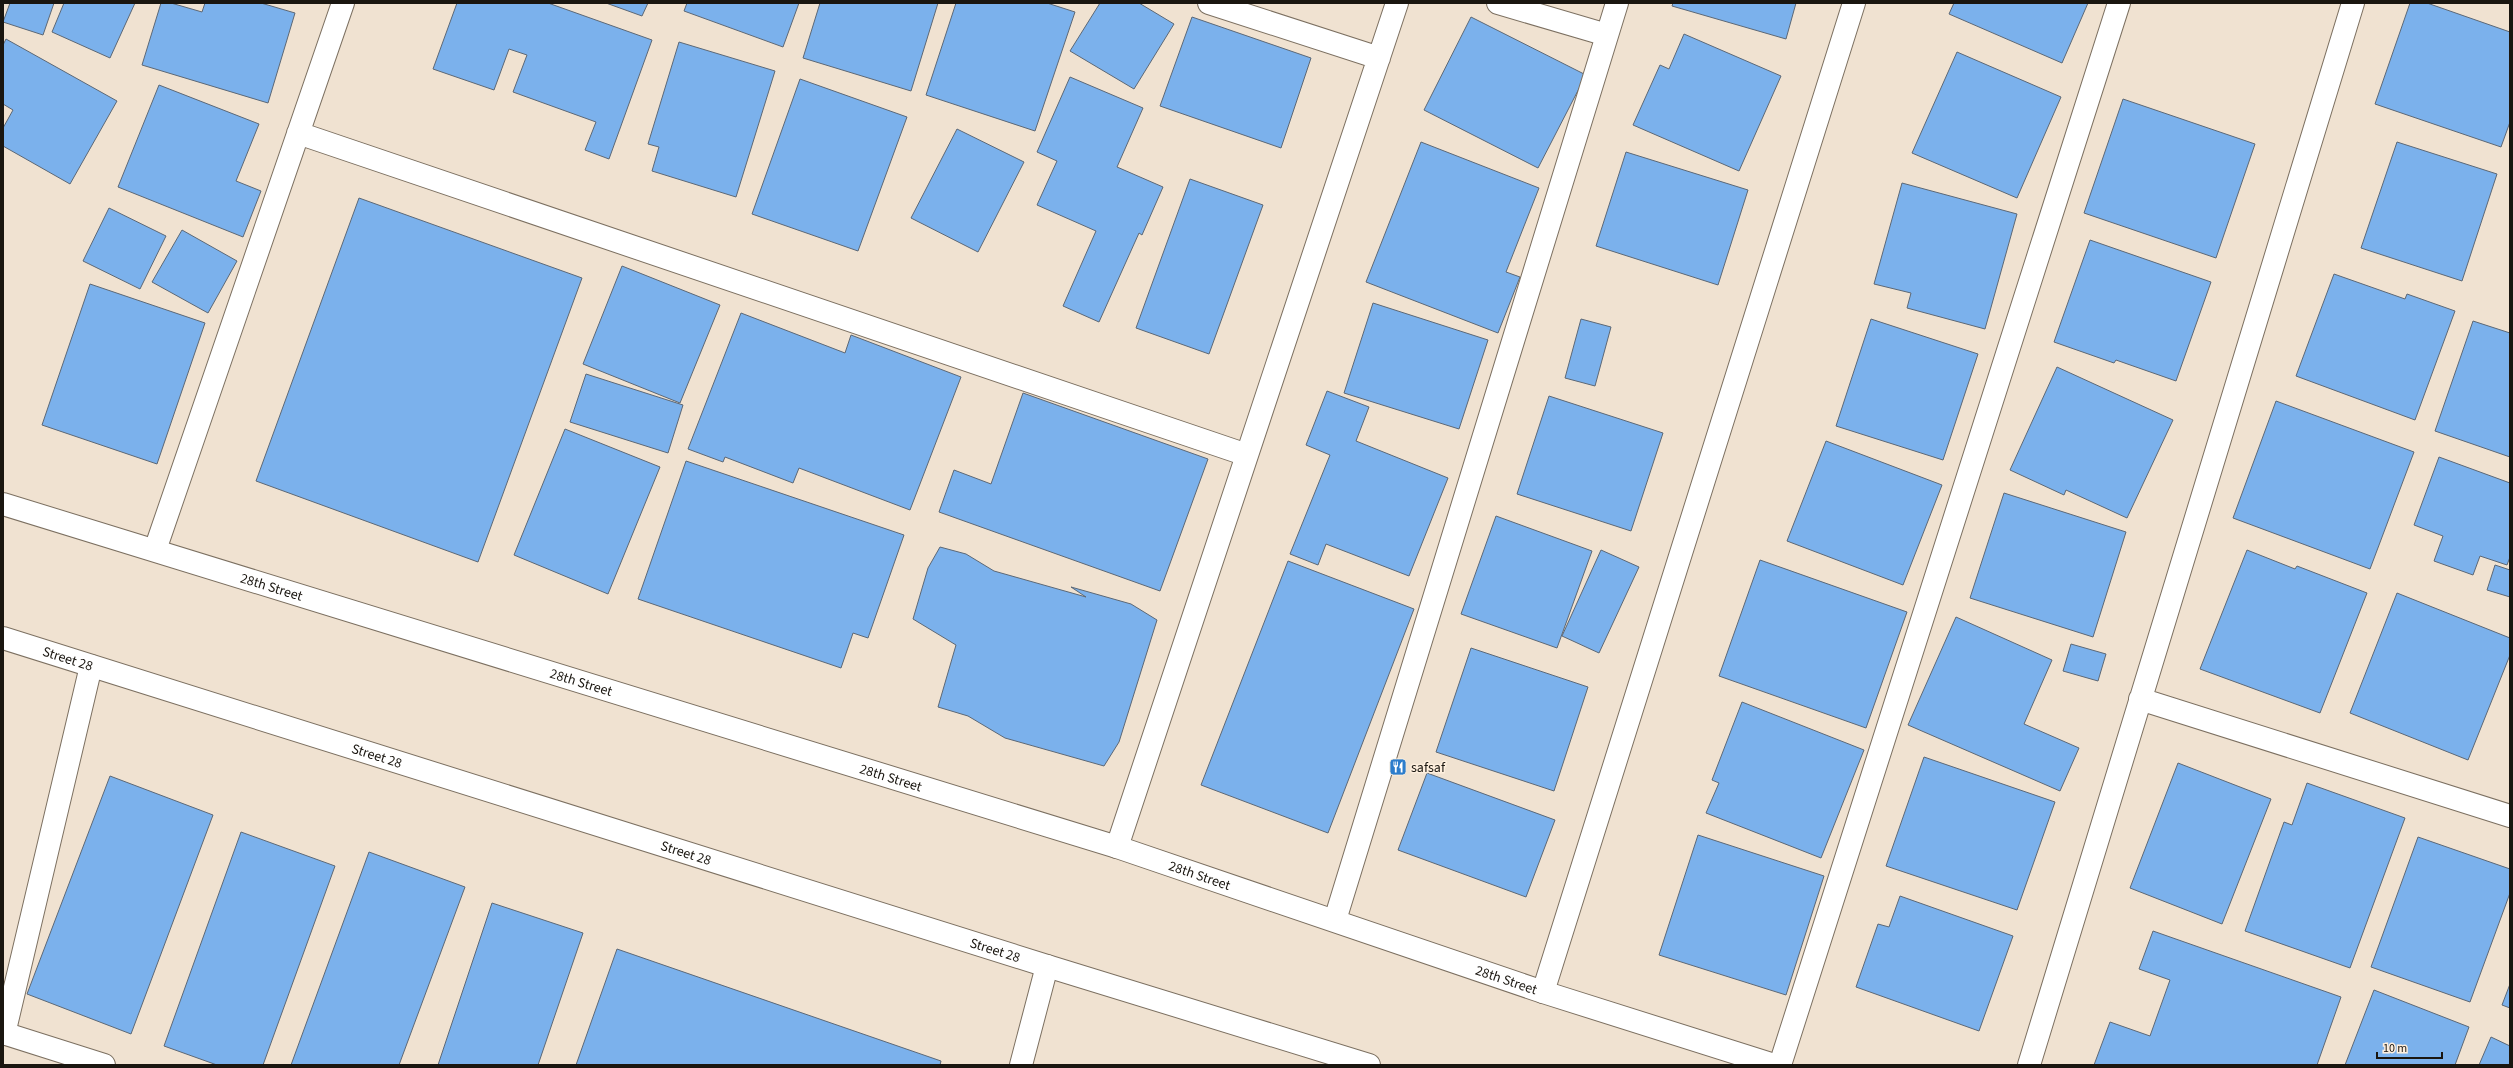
<svg xmlns="http://www.w3.org/2000/svg" width="2513" height="1068" viewBox="0 0 2513 1068" font-family="'Source Sans 3',sans-serif">
  <rect width="100%" height="100%" fill="#f0e2d1"/>
  <path fill="#7bb1ec" stroke="#5c6876" d="M10,3H54L43,35L3,22Z
    M64,3H135L110,58L52,32Z
    M161,3H171L202,12L205,3H261L295,13L268,103L142,65Z
    M457,3H548L652,40L609,159L585,150L596,122L513,92L527,55L509,49L494,90L433,69Z
    M606,3H648L642,16Z
    M687,3H799L783,47L684,11Z
    M820,3H938L911,91L803,58Z
    M956,3H1047L1075,12L1035,131L926,95Z
    M1100,3H1139L1174,24L1134,89L1070,51Z
    M1673,3H1796L1786,39L1672,6Z
    M1954,3H2088L2062,63L1949,14Z
    M2410,3H2427L2510,32V122L2501,147L2375,104Z
    M1192,17L1311,58L1281,148L1160,106Z
    M1471,17L1586,75L1538,168L1424,110Z
    M1684,34L1781,76L1739,171L1633,125L1660,65L1669,69Z
    M6,39L117,101L70,184L3,146V128L13,110L3,104V45Z
    M679,42L775,71L736,197L652,171L659,147L648,144Z
    M1957,52L2061,97L2017,198L1912,153Z
    M1070,77L1143,108L1117,167L1163,187L1142,235L1139,233L1099,322L1063,306L1096,231L1037,205L1057,161L1037,152Z
    M800,79L907,117L858,251L752,214Z
    M159,85L259,124L236,181L261,191L243,237L118,187Z
    M2123,99L2255,144L2216,258L2084,213Z
    M957,129L1024,162L978,252L911,218Z
    M1421,142L1539,188L1506,272L1520,277L1498,333L1366,282Z
    M2397,142L2497,174L2462,281L2361,248Z
    M1626,152L1748,190L1718,285L1596,246Z
    M1190,179L1263,205L1209,354L1136,328Z
    M1902,183L2017,214L1985,329L1907,308L1911,293L1874,284Z
    M359,198L582,278L478,562L256,481Z
    M109,208L166,236L140,289L83,261Z
    M182,230L237,261L208,313L152,282Z
    M2090,240L2211,282L2176,381L2116,360L2114,363L2054,342Z
    M622,266L720,305L680,403L583,364Z
    M2334,274L2405,299L2407,294L2455,311L2415,420L2296,376Z
    M90,284L205,323L157,464L42,425Z
    M1373,303L1488,340L1459,429L1344,393Z
    M741,313L845,353L851,335L961,377L910,510L799,468L793,483L725,457L723,462L688,449Z
    M1581,319L1611,327L1595,386L1565,378Z
    M1871,319L1978,354L1943,460L1836,426Z
    M2473,321L2510,333V457L2435,431Z
    M2057,367L2173,420L2127,518L2066,490L2064,495L2010,470Z
    M586,374L683,405L668,453L570,422Z
    M1327,391L1369,407L1356,441L1448,478L1409,576L1326,544L1318,565L1290,554L1330,455L1306,445Z
    M1023,393L1208,459L1160,591L939,512L954,470L991,484Z
    M1549,396L1663,433L1631,531L1517,494Z
    M2276,401L2414,452L2370,569L2233,518Z
    M565,429L660,467L608,594L514,555Z
    M1826,441L1942,485L1903,585L1787,541Z
    M2439,457L2510,483V557L2507,565L2480,556L2473,575L2434,561L2443,536L2414,525Z
    M686,461L904,535L868,638L853,633L841,668L638,599Z
    M2004,493L2126,532L2093,637L1970,598Z
    M1496,516L1592,551L1557,648L1461,614Z
    M940,547L966,554L994,571L1086,597L1071,587L1131,604L1157,620L1119,742L1104,766L1005,738L968,716L938,707L956,645L913,619L928,568Z
    M1601,550L1639,567L1599,653L1562,636Z
    M2247,550L2295,569L2297,566L2367,593L2320,713L2200,669Z
    M1760,560L1907,612L1866,728L1719,676Z
    M1288,561L1414,609L1328,833L1201,785Z
    M2495,565L2510,570V597L2487,590Z
    M2397,593L2510,638V655L2468,760L2350,713Z
    M1956,617L2052,660L2024,724L2079,748L2060,791L1908,725Z
    M2071,644L2106,654L2098,681L2063,671Z
    M1471,648L1588,687L1554,791L1436,752Z
    M1742,702L1864,750L1821,858L1706,813L1719,783L1712,780Z
    M1924,757L2055,802L2017,910L1886,866Z
    M2178,763L2271,799L2222,924L2130,888Z
    M1427,773L1555,820L1526,897L1398,850Z
    M110,776L213,815L131,1034L27,994Z
    M2307,783L2405,818L2350,968L2245,931L2284,822L2292,825Z
    M241,832L335,866L263,1065H217L164,1046Z
    M1698,835L1824,876L1786,995L1659,955Z
    M2418,837L2510,869V893L2470,1002L2371,967Z
    M369,852L465,887L399,1065H291Z
    M1900,896L2013,936L1979,1031L1856,987L1878,924L1889,927Z
    M492,903L583,933L538,1065H438Z
    M2153,931L2341,997L2317,1065H2094L2110,1022L2150,1036L2170,980L2139,969Z
    M617,949L941,1061L940,1065H576Z
    M2510,984V1008L2502,1005Z
    M2374,990L2469,1027L2455,1065H2345Z
    M2491,1037L2510,1046V1065H2479Z"/>
  <g fill="none" stroke-linecap="round" stroke-linejoin="round">
    <g stroke="#7c7061" stroke-width="24">
      <path id="street" d="M1209,3L1379,58
        M1498,3L1607,35
        M298,133L1247,455
        M155,550L343,3
        M2140,699L2510,816
        M1117,847L1397,3
        M1335,920L1617,3
        M3,1033L104,1065
        M1780,1065L2119,3
        M2029,1065L2353,3"/>
    </g>
    <g stroke="#7c7061" stroke-width="24">
      <path id="secondary" d="M1543,992L1854,3
        M4,1034L91,666
        M1021,1065L1047,966"/>
    </g>
    <g stroke="#7c7061" stroke-width="24">
      <g id="primary">
        <path id="s1" d="M3,504L1117,847L1543,992L1774,1065"/>
        <path id="s2" d="M3,638L1047,966L1369,1065"/>
      </g>
    </g>
    <use href="#street" stroke="#fff" stroke-width="22"/>
    <use href="#secondary" stroke="#fff" stroke-width="22"/>
    <use href="#primary" stroke="#fff" stroke-width="22"/>
  </g>
  <defs>
    <g id="restaurant-square" transform="scale(0.9)"><rect x="-9" y="-9" width="18" height="18" rx="4" fill="#2c7dcc" stroke="#feefde"/><path d="M-5-6h1v4h1v-4h1v4h1v-4h1v5L-1.5 .5V6h-2V.5L-5-1ZM5-6V6H3V1.5H1.5Q1.5-4 5-6Z" fill="#fff"/></g>
  </defs>
  <g fill-rule="evenodd">
    <use href="#restaurant-square" x="1398" y="767"/>
  </g>
  <g text-anchor="middle" stroke-width="3" stroke-linejoin="round" paint-order="stroke">
    <g font-size="14" fill="#1a1610" stroke="#feefde">
      <text dy="5" stroke="none"><textPath href="#s1" startOffset="281">28th Street</textPath></text>
      <text dy="5" stroke="none"><textPath href="#s2" startOffset="68">Street 28</textPath></text>
      <text dy="5" stroke="none"><textPath href="#s1" startOffset="605">28th Street</textPath></text>
      <text dy="5" stroke="none"><textPath href="#s2" startOffset="392">Street 28</textPath></text>
      <text dy="5" stroke="none"><textPath href="#s1" startOffset="929">28th Street</textPath></text>
      <text dy="5" stroke="none"><textPath href="#s2" startOffset="716">Street 28</textPath></text>
      <text dy="5" stroke="none"><textPath href="#s1" startOffset="1253">28th Street</textPath></text>
      <text dy="5" stroke="none"><textPath href="#s2" startOffset="1040">Street 28</textPath></text>
      <text dy="5" stroke="none"><textPath href="#s1" startOffset="1577">28th Street</textPath></text>
    </g>
    <g font-size="14" fill="#1a1610" stroke="#feefde" text-anchor="start">
      <text x="1411" y="772">safsaf</text>
    </g>
  </g>
  <rect width="2513" height="1068" fill="none" stroke="#1a1610" stroke-width="8"/>
  <path d="M2377 1052v6h65v-6" fill="none" stroke="#1a1610" stroke-width="2"/>
  <text x="2383" y="1052" font-size="12" fill="#1a1610" stroke="#feefde" stroke-width="3" paint-order="stroke">10 m</text>
</svg>
